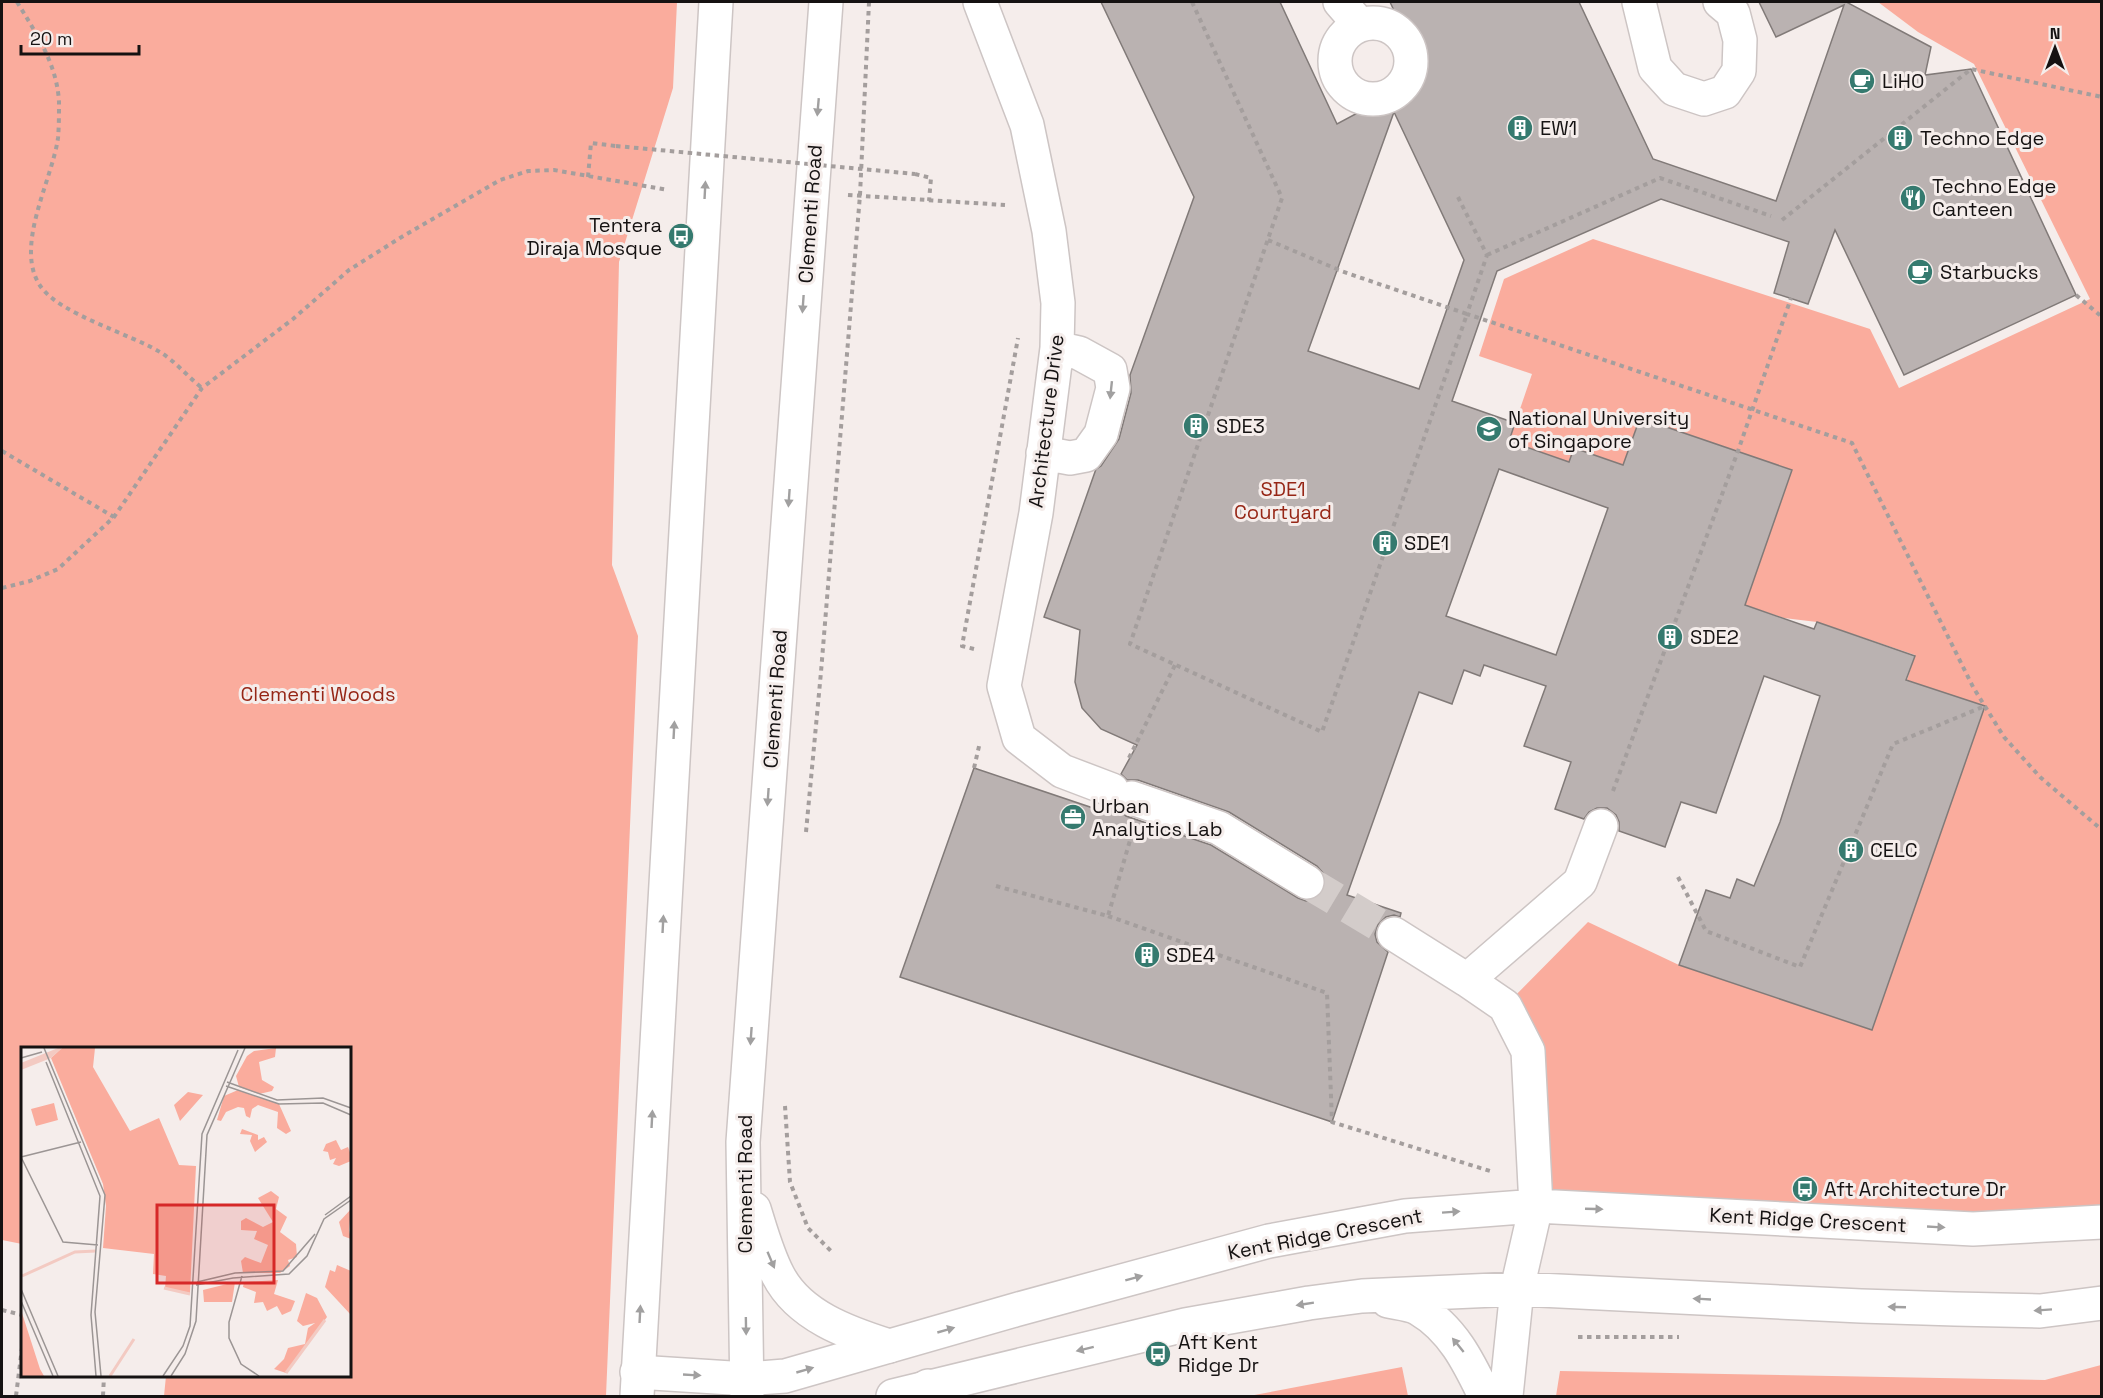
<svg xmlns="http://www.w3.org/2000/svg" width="2103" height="1398" viewBox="0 0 2103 1398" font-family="'Space Grotesk',sans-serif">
  <rect width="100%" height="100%" fill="#f5edeb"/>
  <path fill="#faac9d" d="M2,2H677L673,88L619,262L612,565L638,636L606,1396H164L166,1376H350V1048H22V1244L2,1240Z
    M1878,2H2101V1222L1536,1206L1505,1006L1588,922L1679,965L1872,1030L1984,707L1907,680L1915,655L1817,622L1784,618L1745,605L1792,470L1640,418L1623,465L1575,448L1569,462L1509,441L1532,374L1479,356L1504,279L1593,239L1870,329L1899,388L2090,299L1974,64L1918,32Z
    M2101,1365V1396H1556L1560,1371L2045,1380Z
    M1402,1367L1408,1396H1249Z"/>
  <path fill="#bab2b1" stroke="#817a78" stroke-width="1.5" fill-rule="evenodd" d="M1101,2H1280L1337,124L1425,77L1390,2H1579L1653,159L1776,201L1844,5L1776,37L1759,2H1851L1848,3L1931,47L1925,75L1971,69L2076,295L1904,375L1835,230L1808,304L1774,293L1789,242L1661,199L1497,271L1452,401L1515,423L1509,441L1569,462L1574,448L1623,465L1640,418L1792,470L1745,605L1814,629L1817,622L1915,656L1906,680L1985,706L1872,1030L1679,965L1706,890L1730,898L1737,879L1754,886L1780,822L1820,696L1764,676L1716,813L1681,802L1665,847L1619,831V822L1616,815L1607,808H1597L1589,812L1584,819L1555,809L1571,762L1524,746L1546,686L1484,665L1480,676L1464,670L1452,704L1419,692L1347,895L1401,913L1400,917L1394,915L1386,917L1378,925L1375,934L1377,942L1388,952L1332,1122L900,977L974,768L1102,811L1104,807L1117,808L1126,816L1211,845L1298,898L1306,901L1315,899L1323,892L1326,883L1324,874L1317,866L1229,812L1138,780H1127L1121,774L1137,745L1101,729L1082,708L1075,682L1080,630L1044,617L1096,469L1101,466L1119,439L1131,393L1130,375L1194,197ZM1394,112L1464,260L1419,389L1308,351ZM1499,469L1608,508L1556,655L1446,616Z"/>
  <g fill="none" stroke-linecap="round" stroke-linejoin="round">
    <path stroke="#d3ccca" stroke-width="33" stroke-dasharray="33 16" stroke-linecap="butt" d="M1307,882L1394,934"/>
    <g stroke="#cdc5c4" stroke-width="36">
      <path id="minor" d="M980,2L1027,125L1049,231L1058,303L1057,348L1036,513L1004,686L1019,738L1062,771L1112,790
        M1340,2L1360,25
        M1639,2L1655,68L1674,89L1704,99L1725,92L1739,71L1740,40L1733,13L1720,2
        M1335 61a38 38 0 1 1 76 0a38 38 0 1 1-76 0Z
        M1043,453L1070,458L1086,455L1101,434L1113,388L1110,370L1079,353L1057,348
        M1132,798L1219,828L1307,882
        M1394,934L1467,980L1505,1006L1528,1051L1536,1206L1517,1289L1506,1396
        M1467,980L1580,882L1601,826
        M1388,1301C1397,1303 1411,1304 1419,1309C1453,1329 1469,1363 1485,1396
        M637,1372L747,1379L785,1376L1015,1310L1269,1241L1405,1216L1536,1206L1973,1229L2102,1222
        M893,1396L1185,1325L1309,1303L1362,1296L1517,1289L1861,1306L1955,1309L2040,1311L2102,1303"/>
    </g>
    <g stroke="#cdc5c4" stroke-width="36">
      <path id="major" d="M754,1209C761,1231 767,1254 778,1275C799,1316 848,1333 889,1346
        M637,1396L716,2
        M747,1396L743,1142L826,2
        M911,1396L928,1386"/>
    </g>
    <path stroke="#a49e9d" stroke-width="4" stroke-dasharray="4.5 4.5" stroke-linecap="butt" d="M17,2C36,33 57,64 59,102C59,113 59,127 58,138C52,181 13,248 41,287C60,314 130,334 160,352C175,361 188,377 202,388
      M1192,2L1282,198L1130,644L1322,732L1467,314L1338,270
      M915,174L931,178L929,201
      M588,177L591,143L616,146
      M848,195L1005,205
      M1458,197L1487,255L1467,314L1852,443L1973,687L2004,737L2040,777L2102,830
      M1782,220L1971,69L2102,97
      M1268,240L1339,270
      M1487,255L1660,178L1771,216
      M2076,295L2102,317
      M2,451L114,517
      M2,588L30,581L58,569L114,517L202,388L293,319L349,270L400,238L500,180L528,171L554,170L668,190
      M974,649L962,646L1018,338
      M1129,758L1175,665
      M974,768L980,742
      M1613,791L1738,451L1791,298
      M806,832L821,672L860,195L869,2
      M1678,877L1706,931L1800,967L1893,744L1985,706
      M996,886L1108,916L1131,837
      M1108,916L1327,993L1332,1122L1490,1171
      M785,1106L790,1182L808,1228L832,1252
      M2,1310L22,1315
      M1578,1337H1679
      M16,1396L22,1348
      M103,1396L104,1376"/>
    <use href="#minor" stroke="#fff" stroke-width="33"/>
    <use href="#major" stroke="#fff" stroke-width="33"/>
    <path stroke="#a49e9d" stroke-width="4" stroke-dasharray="4.5 4.5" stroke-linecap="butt" d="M616,146L915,174"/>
  </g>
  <defs><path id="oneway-solid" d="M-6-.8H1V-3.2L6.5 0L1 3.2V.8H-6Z" transform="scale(1.5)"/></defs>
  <g fill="#a1a0a0">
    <use href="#oneway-solid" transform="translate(818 107) rotate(95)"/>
    <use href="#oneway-solid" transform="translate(705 190) rotate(-87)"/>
    <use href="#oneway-solid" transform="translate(803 304) rotate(94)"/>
    <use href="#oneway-solid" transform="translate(1111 390) rotate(96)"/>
    <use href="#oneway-solid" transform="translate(789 498) rotate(94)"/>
    <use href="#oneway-solid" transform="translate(674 730) rotate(-87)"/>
    <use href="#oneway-solid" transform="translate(768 797) rotate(94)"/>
    <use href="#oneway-solid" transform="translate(663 924) rotate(-87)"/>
    <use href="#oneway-solid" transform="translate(751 1036) rotate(94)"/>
    <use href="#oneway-solid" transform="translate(652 1119) rotate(-87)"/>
    <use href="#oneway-solid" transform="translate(1594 1209) rotate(2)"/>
    <use href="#oneway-solid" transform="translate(1451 1212) rotate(-4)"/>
    <use href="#oneway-solid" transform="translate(1936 1227) rotate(3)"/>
    <use href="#oneway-solid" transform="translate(771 1260) rotate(67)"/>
    <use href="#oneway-solid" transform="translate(1134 1278) rotate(-15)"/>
    <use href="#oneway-solid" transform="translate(1702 1299) rotate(-177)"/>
    <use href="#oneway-solid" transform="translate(1305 1304) rotate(171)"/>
    <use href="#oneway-solid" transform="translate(1897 1307) rotate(-178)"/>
    <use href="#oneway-solid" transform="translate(2043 1310) rotate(176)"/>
    <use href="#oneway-solid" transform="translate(640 1314) rotate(-87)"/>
    <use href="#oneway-solid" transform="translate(746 1326) rotate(89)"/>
    <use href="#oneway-solid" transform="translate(946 1330) rotate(-16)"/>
    <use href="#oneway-solid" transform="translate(1458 1345) rotate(-129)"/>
    <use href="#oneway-solid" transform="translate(1085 1349) rotate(166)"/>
    <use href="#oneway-solid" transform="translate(805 1370) rotate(-16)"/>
    <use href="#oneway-solid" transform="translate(692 1375) rotate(3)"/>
  </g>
  <defs>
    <g id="cafe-disc" transform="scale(1.35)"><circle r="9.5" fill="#357a6f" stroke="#f5edeb"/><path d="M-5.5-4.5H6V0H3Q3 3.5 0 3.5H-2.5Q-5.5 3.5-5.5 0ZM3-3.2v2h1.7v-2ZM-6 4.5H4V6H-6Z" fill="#fff"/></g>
    <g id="building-disc" transform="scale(1.35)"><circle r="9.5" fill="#357a6f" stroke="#f5edeb"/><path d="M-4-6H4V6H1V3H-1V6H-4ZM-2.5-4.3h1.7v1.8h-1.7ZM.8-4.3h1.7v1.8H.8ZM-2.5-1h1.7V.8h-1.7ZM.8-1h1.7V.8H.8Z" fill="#fff"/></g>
    <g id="restaurant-disc" transform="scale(1.35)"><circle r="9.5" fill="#357a6f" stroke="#f5edeb"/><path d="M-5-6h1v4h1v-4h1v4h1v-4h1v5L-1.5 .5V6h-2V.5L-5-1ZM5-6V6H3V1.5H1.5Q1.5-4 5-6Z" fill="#fff"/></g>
    <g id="bus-disc" transform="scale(1.35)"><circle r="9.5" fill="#357a6f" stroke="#f5edeb"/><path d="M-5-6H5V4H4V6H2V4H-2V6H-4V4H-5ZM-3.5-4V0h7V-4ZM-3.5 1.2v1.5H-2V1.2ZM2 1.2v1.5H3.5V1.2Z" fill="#fff"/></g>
    <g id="university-disc" transform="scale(1.35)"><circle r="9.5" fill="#357a6f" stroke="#f5edeb"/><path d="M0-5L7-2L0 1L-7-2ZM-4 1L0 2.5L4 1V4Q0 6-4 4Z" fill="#fff"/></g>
    <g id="office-disc" transform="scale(1.35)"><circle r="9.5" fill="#357a6f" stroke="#f5edeb"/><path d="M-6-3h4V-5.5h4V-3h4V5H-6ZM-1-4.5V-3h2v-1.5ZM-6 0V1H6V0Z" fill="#fff"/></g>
  </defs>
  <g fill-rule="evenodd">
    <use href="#cafe-disc" x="1862" y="81"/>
    <use href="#building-disc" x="1520" y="128"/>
    <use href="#building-disc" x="1900" y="138"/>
    <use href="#restaurant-disc" x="1913" y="198"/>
    <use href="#bus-disc" x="681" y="236"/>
    <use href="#cafe-disc" x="1920" y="272"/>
    <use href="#building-disc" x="1196" y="426"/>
    <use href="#university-disc" x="1489" y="429"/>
    <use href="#building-disc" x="1385" y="543"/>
    <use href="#building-disc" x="1670" y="637"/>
    <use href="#office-disc" x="1073" y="817"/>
    <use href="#building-disc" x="1851" y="850"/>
    <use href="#building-disc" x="1147" y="955"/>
    <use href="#bus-disc" x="1805" y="1189"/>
    <use href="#bus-disc" x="1158" y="1354"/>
  </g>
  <g text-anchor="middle" stroke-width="6" stroke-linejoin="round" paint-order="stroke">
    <g font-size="20" fill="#151212" stroke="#f5edeb" text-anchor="start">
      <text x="1882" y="88">LiHO</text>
      <text x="1540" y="135">EW1</text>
      <text x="1920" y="145">Techno Edge</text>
      <text x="1932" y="193">Techno Edge<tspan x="1932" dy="23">Canteen</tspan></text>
      <text x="662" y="232" text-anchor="end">Tentera<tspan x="662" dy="23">Diraja Mosque</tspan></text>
      <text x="1940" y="279">Starbucks</text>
      <text x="1508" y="425">National University<tspan x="1508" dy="23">of Singapore</tspan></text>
      <text x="1216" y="433">SDE3</text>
      <text x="1404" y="550">SDE1</text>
      <text x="1690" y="644">SDE2</text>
      <text x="1092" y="813">Urban<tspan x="1092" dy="23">Analytics Lab</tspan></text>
      <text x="1870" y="857">CELC</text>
      <text x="1166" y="962">SDE4</text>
      <text x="1824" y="1196">Aft Architecture Dr</text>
      <text x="1178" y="1349">Aft Kent<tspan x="1178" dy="23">Ridge Dr</tspan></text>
    </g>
    <g font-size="20" fill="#151212" stroke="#f5edeb">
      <text transform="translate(810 214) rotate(-86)" y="7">Clementi Road</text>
      <text transform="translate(1046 421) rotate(-83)" y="7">Architecture Drive</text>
      <text transform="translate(775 699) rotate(-86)" y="7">Clementi Road</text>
      <text transform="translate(745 1184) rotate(-90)" y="7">Clementi Road</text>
      <text transform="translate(1808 1220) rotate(3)" y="7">Kent Ridge Crescent</text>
      <text transform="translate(1325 1234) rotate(-11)" y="7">Kent Ridge Crescent</text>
    </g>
    <g font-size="20" fill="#962616" stroke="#f5edeb">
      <text x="1283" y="496">SDE1<tspan x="1283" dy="23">Courtyard</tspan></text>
      <text x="318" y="701">Clementi Woods</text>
    </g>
  </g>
  <g transform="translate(21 1047)">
    <rect width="330" height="330" fill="#f5edeb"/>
    <path d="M41,1H74L72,20L109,84L138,71L158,118L175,119L169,246L144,241L145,229L132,227L133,207L82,201L85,159L82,137L30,11ZM255,1L254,10L238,15L241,33L253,40L251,44L238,47L218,40L215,29L226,9L233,4ZM217,43L258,57L270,84L265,87L256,81L257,65L237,58L231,62L229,71L225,69L223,61L217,60L205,65L200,74L196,73L203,49ZM167,45L182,48L159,74L153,58ZM33,56L37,73L15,79L10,62ZM221,82L237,88V93L243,90L246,95L234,105L229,94L231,88L219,87ZM315,93L320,103L327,100L330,108V114L318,119L312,117L315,111L309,113L307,105L302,104L305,97ZM250,144L258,150L255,162L266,170L259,185L275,197L276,210L267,213L269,219L259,226H222L220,214L224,210L240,216L247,198L233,192L236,184L220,183V174L225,171L242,180L252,175L237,151ZM330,162L328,183L330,192L322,189L318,175ZM316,218L330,224V268L304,240L309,223L314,225ZM257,233L253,247L274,254L270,264L261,268L256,259L246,264L242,255L233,256L235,245L222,240L223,235ZM214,235L211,255H183L182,243ZM285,246L296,251L306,270L265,326L253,322L263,312L267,301L284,297L287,281L294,276L282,279L276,274ZM0,263L19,322L23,329H0Z" fill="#faac9d"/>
    <path d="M37,1H41L30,11L0,23V16Z" fill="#f3cac2"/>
    <path fill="none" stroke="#f3cac2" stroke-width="3" d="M1,229L54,205L75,204M143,241L169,247M265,326L304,273M89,329L113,292"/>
    <path fill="none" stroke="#9b9594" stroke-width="1.5" d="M23,1L84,148L74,265L80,329M0,11L21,5M25,15L79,149L70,268L75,329M206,35L256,53L302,51L330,61M205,39L258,57L302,56L330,68M0,110L42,195L77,198M0,110L60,95M304,168L330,149M221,229L208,275V291L220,317L238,329M176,235L214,226L262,224L294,187M175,238L212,231L268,227L286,209L303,172L330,153M0,242L37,329M0,254L32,329M142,329L162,299L169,279L181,87L217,3M150,329L164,307L175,274L186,88L224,1"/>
    <path fill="#d62828" fill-opacity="0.15" stroke="#d62828" stroke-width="3" d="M136,158H253V236H136Z"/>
    <rect width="330" height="330" fill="none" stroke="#151212" stroke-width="3"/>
  </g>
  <rect width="2103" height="1398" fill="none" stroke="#151212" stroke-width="6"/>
  <g transform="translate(2055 48)" stroke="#f5edeb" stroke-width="4.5" paint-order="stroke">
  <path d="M0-4.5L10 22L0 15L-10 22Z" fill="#151212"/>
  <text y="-9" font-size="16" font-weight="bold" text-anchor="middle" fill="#151212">N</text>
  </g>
  <path d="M21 45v9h118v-9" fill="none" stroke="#151212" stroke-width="3"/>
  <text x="30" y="45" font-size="18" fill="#151212" stroke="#f5edeb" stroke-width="4.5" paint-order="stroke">20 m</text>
</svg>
